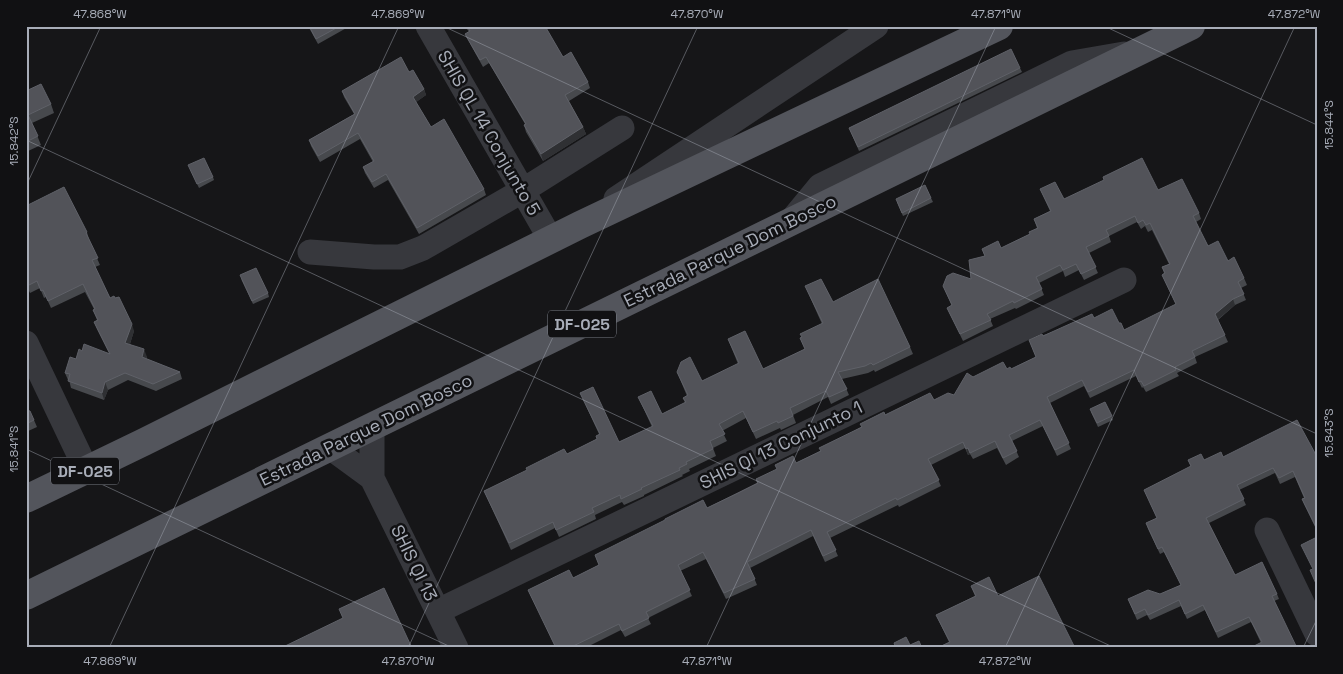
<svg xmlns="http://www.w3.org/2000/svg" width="1343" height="674" viewBox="0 0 1343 674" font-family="'Space Grotesk',sans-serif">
  <rect width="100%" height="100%" fill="#161618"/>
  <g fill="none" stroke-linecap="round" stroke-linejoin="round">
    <path stroke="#37383d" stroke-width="25" d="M428,26L551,240
      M616,199L876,26
      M792,220L820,186L1072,63L1124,54
      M310,252L374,257H400L423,248L522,191L622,128
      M26,343L87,471
      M372,427V478L456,648
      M331,448L372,478
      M1267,530L1317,634
      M438,611L1124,280"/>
    <path stroke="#53555c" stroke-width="28" d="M26,499L144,442L580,225L999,26
      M26,596L1191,26"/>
  </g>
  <path fill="#47494d" d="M308,26H350L318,44Z
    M465,26H551L546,29L563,57L588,82L590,88L569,101L583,127L586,134L543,161L526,132L524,125L525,124L489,63L483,67L468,40L465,34L469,32Z
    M1020,68L1022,72L859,151L849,128Z
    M409,72L424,89L426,95L416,102L431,127L484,189L486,195L419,234L388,180L374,188L365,173L363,167L373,162L360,139L320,162L311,146L309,140L354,114L344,97L342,91Z
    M26,91L51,104L54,113L32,123L41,145L26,152Z
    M190,169L213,177L214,180L199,188Z
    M1040,189L1064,199L1158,190L1199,213L1201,219L1196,222L1208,246L1228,261L1244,278L1247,285L1241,288L1246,300L1235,305L1218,320L1228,342L1195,357L1197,363L1177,373L1179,376L1146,392L1143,387L1142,388L1136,376L1090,398L1084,386L1050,403L1071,449L1057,456L1043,426L1012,441L1019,457L1006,465L997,448L973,459L970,454L968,455L965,448L931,465L941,486L899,507L898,505L830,538L838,556L825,562L813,536L750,568L757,585L726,599L706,559L680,571L692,596L648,618L651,624L625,637L621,630L585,648H556L528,590L573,578L599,565L595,555L707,508L757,483L756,479L796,463L820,451L861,427L885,415L934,400L954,395L973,377L1007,369H1011L1036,357L1029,340L1094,318L1119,323L1124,330L1176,305L1162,275L1164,273L1162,267L1169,264L1152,230L1148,232L1145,226L1141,229L1137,222L1109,236L1111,242L1089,253L1098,273L1084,280L1079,270L1065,277L1063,271L1039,283L1044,295L1016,309L1015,308L990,319L993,326L963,341L947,308L952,306L943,286L971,279L985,257L982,249L1001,248L1030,234L1037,228L1034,219L1050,211Z
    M931,198L933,202L903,216L897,202Z
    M26,206L87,232L89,240L100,265L95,267L110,298L134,331L130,344L147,357L146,359L180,372L182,379L156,391L128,380L108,390L104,400L71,388L69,380H68L65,373L82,351L109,353L97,329L94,322L97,320L93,310L94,309L85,292L51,308L46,297L44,298L40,288L30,293L26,285Z
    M241,279L268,293L269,297L253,304Z
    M805,286L910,347L913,354L875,372L874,370L868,373L842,379L849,395L831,404L828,397L793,415L796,423L781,430L780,428L756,439L746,418L722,431L727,441L713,448L716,456L689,469L690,471L682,475L683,476L644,495V496L624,505L622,502L595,515L596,519L559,537L555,528L511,550L484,491L567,454L597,439L599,434L580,393L619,442L652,427L641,403L638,397L662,414L685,403L683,398L687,396L677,372L702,381L738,364L728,339L763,369L805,349L800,338L822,324Z
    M1105,402L1113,420L1098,427L1091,412Z
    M26,410L34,420L37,427L26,432Z
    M1317,454V531L1304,504L1302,499L1304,498L1295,477L1280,484L1275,473L1239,490L1246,505L1209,523L1235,575L1277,594L1279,599L1274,601L1261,643L1251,622L1218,638L1205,610L1187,619L1181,606L1150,620L1147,615L1137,620L1128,599L1160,594L1181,585L1164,552L1160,554L1148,529L1146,523L1157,518L1144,490L1191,467L1188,460H1204L1223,457Z
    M971,586L998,596L1075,648H937L949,642L936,615L975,596Z"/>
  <path fill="#2f3033" d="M424,89L426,95L415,103L413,97Z
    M583,127L586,134L543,161L541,154Z
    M1233,299L1235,305L1217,320L1215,314Z
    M132,324L134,331L128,350L125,343Z
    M144,349L147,357L145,365L142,357Z
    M105,382L108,390L104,400L102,393Z
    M968,448L970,454L968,455L966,449Z"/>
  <path fill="#525359" stroke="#5f6168" d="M309,26H340L316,39Z
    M467,26H545L563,57L571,52L588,82L565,95L583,127L541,154L524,125L526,124L486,57L480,60L465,34L470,31Z
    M1011,49L1020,68L858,147L849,128Z
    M401,57L409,72L413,70L424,89L413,97L431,127L444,119L484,189L417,228L386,174L372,182L363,167L374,161L358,133L318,156L309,140L355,114L342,91Z
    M41,84L51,104L28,115L38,136L26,142V91Z
    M204,158L213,177L197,184L188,165Z
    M1142,158L1158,190L1182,179L1199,213L1193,216L1208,246L1218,241L1228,261L1234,257L1244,278L1238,282L1244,294L1233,299L1215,314L1225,335L1192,351L1195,357L1175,367L1176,370L1144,386L1141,381L1139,382L1134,370L1088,392L1082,380L1047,397L1069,443L1055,450L1040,420L1009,435L1017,451L1003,458L995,441L970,453L968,448L966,449L963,442L928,459L939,480L897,500L896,498L827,532L836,550L823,556L811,530L747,562L755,579L724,593L703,552L678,565L690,590L646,612L649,618L622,631L619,624L569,648H556L528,590L569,570L573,578L599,565L595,555L665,520V519L703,500L707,508L738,493L758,483L756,479L777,469L775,465L793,456L796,463L821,451L819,448L862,427L860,424L884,412L885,415L930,393L934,400L948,393L954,395L967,373L973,377L1003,362L1007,369L1010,367L1011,369L1036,357L1029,340L1042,334L1043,336L1092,314L1094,318L1112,309L1119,323H1121L1124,330L1176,304L1162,275L1165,273L1162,267L1170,264L1150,223L1146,225L1143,220L1138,223L1135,216L1106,230L1109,236L1086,247L1096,267L1081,274L1076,264L1063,270L1060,265L1036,277L1042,289L1014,303L1013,301L987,314L991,320L960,334L947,308L952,305L943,286L947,276L953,273L971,279L969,260L985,256L982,249L998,241L1001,248L1030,234L1029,232L1038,228L1034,219L1051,211L1040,189L1055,182L1064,199L1104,180L1103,177Z
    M925,185L931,198L902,213L896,199Z
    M64,187L87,232L86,233L98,258L92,260L110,298L114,296L115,298L119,297L132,324L125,343L144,349L142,357L180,372L153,384L125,373L105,382L102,393L68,381L70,374L65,373L70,357L76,359L79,349L82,351L84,344L110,354L94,322L98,320L93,310L95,309L83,284L48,301L43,290L41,291L37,281L27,286L26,283V261H27L26,259V206Z
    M256,268L268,293L252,301L240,275Z
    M821,279L833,302L878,279L910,347L873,365L871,363L865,366L838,372L847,389L829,397L826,391L790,408L793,416L778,423L777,421L753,432L743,411L719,424L725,434L710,441L713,449L686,462L687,464L679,468L680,470L641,488L642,489L621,499L620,495L592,508L594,512L556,530L553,522L509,543L484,491L527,470L526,468L564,449L567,454L597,439L596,436L600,434L580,393L593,387L619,442L653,426L638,397L651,391L662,414L686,402L683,398L688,395L677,372L681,362L690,357L702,381L739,363L728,339L745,331L763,369L805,349L800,338L802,337L800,334L823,323L805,286Z
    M1105,402L1112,416L1097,423L1090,409Z
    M26,410L30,411L34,420L26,424Z
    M1297,420L1316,455L1317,454V529L1302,499L1305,498L1293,471L1279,478L1273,468L1237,485L1244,499L1206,518L1235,575L1262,562L1277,594L1272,596L1297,648H1250L1262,642L1249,617L1216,632L1203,605L1185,614L1179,600L1148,615L1145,609L1135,614L1128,599L1148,590L1160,594L1181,585L1162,547L1158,549L1146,523L1157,518L1144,490L1191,466L1188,460L1201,454L1204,460L1221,452L1223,457Z
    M1317,537V586L1310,570L1313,569L1301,545Z
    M1039,576L1075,648H1007L1005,645L1000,648H937L950,642L936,615L976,596L971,586L989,577L998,596Z
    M384,588L412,648H281L343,618L339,609Z
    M906,637L910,645L919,641L922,648H896L894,643Z"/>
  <path fill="none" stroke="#a8adb8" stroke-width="1" stroke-opacity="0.45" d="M443,26L1317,434M1104,26L1317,125M26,140L1115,648M26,186L101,26M26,449L453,648M109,648L399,26M408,648L698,26M706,648L996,26M1005,648L1295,26M1303,648L1317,619"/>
  <g text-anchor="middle" stroke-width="5" stroke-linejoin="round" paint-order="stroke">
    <g fill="#111113" stroke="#7b7e86" stroke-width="1">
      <rect x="548" y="310.5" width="68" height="27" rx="4"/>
      <rect x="51" y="457.5" width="68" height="27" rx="4"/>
    </g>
    <g font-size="16" font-weight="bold" fill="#a8adb8">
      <text x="582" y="330">DF-025</text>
      <text x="85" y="477">DF-025</text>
    </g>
    <g font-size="18" fill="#a8adb8" stroke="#111113">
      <text transform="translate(489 133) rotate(60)" y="6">SHIS QL 14 Conjunto 5</text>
      <text transform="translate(730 251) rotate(-26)" y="6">Estrada Parque Dom Bosco</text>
      <text transform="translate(366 430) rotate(-26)" y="6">Estrada Parque Dom Bosco</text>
      <text transform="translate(781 445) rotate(-26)" y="6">SHIS QI 13 Conjunto 1</text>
      <text transform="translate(414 563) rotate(64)" y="6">SHIS QI 13</text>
    </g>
  </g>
  <rect width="1343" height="674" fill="none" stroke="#111113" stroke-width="55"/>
  <rect x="28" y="28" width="1288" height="618" fill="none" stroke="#a8adb8" stroke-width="2"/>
  <g font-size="12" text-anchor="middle" fill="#a8adb8">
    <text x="100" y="18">47.868°W</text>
    <text x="398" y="18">47.869°W</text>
    <text x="697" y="18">47.870°W</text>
    <text x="996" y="18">47.871°W</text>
    <text x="1294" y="18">47.872°W</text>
    <text transform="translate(1329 125) rotate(-90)" y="4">15.844°S</text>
    <text transform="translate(14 141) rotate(-90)" y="4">15.842°S</text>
    <text transform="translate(1329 433) rotate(-90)" y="4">15.843°S</text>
    <text transform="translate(14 449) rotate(-90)" y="4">15.841°S</text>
    <text x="110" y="665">47.869°W</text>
    <text x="408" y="665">47.870°W</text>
    <text x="707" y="665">47.871°W</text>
    <text x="1005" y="665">47.872°W</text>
  </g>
</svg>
